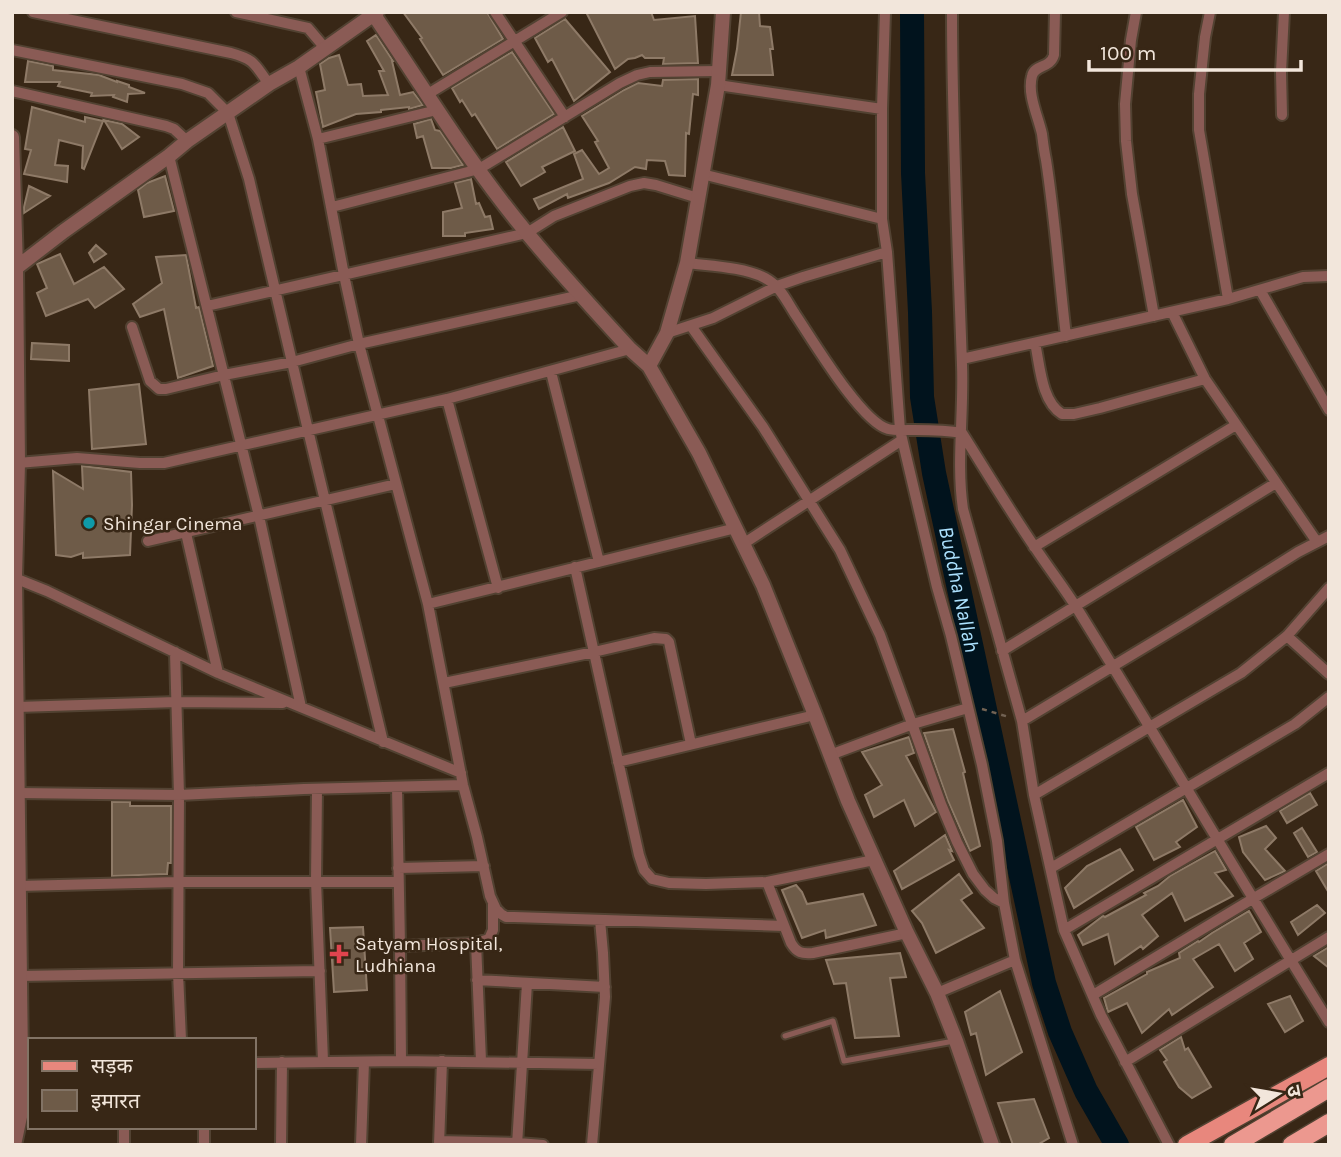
<svg xmlns="http://www.w3.org/2000/svg" width="1341" height="1157" viewBox="0 0 1341 1157" font-family="Karla,'Noto Sans Devanagari',sans-serif">
  <rect width="100%" height="100%" fill="#382716"/>
  <g fill="none" stroke-linecap="round" stroke-linejoin="round">
    <path stroke="#01131d" stroke-width="24" id="s1" d="M912,12L913,173L920,312L922,397L934,473L1044,983L1060,1032L1086,1091L1117,1145"/>
  </g>
  <path fill="#6e5b48" stroke="#8e7a67" stroke-width="2" d="M403,12H487L503,39L443,75L420,39L422,38Z
    M586,12H651L654,20L695,16L698,63L663,64L664,58H645L642,55L635,58L628,59L615,69Z
    M741,12H759L760,26L770,27L773,49H770L773,75H732L737,49Z
    M565,19L610,72L574,101L552,59L548,62L535,38Z
    M376,35L393,61H392L400,95L413,92L423,105L409,109V107L381,110V112L356,114L323,127L316,92L325,90L320,64L329,58L339,55L348,85L361,84L363,96L388,95L379,71H384L367,41Z
    M512,52L554,114L497,149L475,114L472,116L462,100L460,102L452,88Z
    M28,61L53,66V70L99,75L117,82V81L129,85V87L145,93L128,94L127,102L113,97L114,95L91,96L92,93L58,86L60,82H25Z
    M698,79V95L693,94L689,134L686,133L685,176L669,175L665,161L647,160L646,169L635,167L609,183L568,198L567,194L539,209L534,199L583,179L574,154L582,150L599,174L609,168L595,142L598,141L582,116L624,90L638,83L662,86L663,80Z
    M32,107L85,122V117L103,121L84,169L82,168L83,146L59,140L55,165L68,166L67,182L24,174L31,150L25,149Z
    M431,119L435,130L440,131L463,165L451,168H432L423,136L417,138L414,124Z
    M104,120L122,124L139,137L122,149Z
    M563,127L575,151L542,167L545,172L521,186L506,162Z
    M165,176L174,211L144,217L138,190L147,183Z
    M471,179L476,204L479,203L485,217L490,216L493,229L465,233V236H443V212L462,208L455,183Z
    M29,186L50,196L24,213V207Z
    M96,245L106,254L94,262L89,253Z
    M60,254L74,284L104,267L124,289L95,308L88,299L46,316L37,293L47,288L37,264Z
    M186,255L196,308L199,307L213,366L178,378L164,309L140,317L133,304L162,283L156,257Z
    M32,343L69,345V361L31,359Z
    M139,384L146,444L92,449L89,390Z
    M82,466L131,472L132,505L130,555L83,558V553L71,557L56,555L53,471L83,489Z
    M953,729L965,772L963,773L980,846L970,851L948,801L924,733Z
    M909,737L914,753L906,756L936,812L915,826L904,800L874,817L865,795L882,785L862,752Z
    M1310,793L1317,805L1287,823L1280,811Z
    M1183,800L1197,827L1176,842L1180,847L1154,860L1136,827Z
    M112,802H130V806H171V863H168L167,874L112,876Z
    M1266,826L1276,838L1265,849L1285,871L1265,880L1243,852L1239,837Z
    M1302,828L1317,852L1308,857L1294,833Z
    M945,835L952,851L949,850L954,860L902,889L894,871Z
    M1120,849L1133,870L1074,908L1065,888L1087,866Z
    M1215,851L1226,870L1215,873L1233,896L1185,921L1172,893L1142,915L1158,936L1143,949L1141,946L1115,964L1108,934L1083,945L1078,935L1103,916L1105,917L1146,895L1144,893L1158,886L1170,876Z
    M1329,863V893L1316,871Z
    M959,874L972,893L961,900L984,928L936,953L922,923L912,911Z
    M796,885L802,892L807,904L863,894L876,925L826,938L825,930L802,938L782,890Z
    M1317,905L1325,913L1298,935L1291,922Z
    M1249,911L1261,932L1244,943L1253,959L1235,971L1219,944L1193,959L1213,987L1172,1015L1169,1009L1142,1033L1127,1003L1108,1012L1104,998L1147,974V972L1180,958L1179,953L1198,941L1199,942L1212,933Z
    M363,927L367,990L334,992L330,928Z
    M1329,947V968L1314,956Z
    M900,953L906,977L890,978L899,1036L855,1038L846,983L834,984L826,960Z
    M1000,991L1022,1052L986,1075L976,1033L971,1035L965,1012Z
    M1290,996L1303,1021L1285,1032L1268,1004Z
    M1181,1037L1185,1050L1188,1048L1211,1087L1192,1098L1179,1087L1164,1062L1167,1060L1160,1050Z
    M1034,1099L1049,1138L1037,1145H1013L998,1103Z"/>
  <g fill="none" stroke-linecap="round" stroke-linejoin="round">
    <g stroke="#524232" stroke-width="9">
      <path id="service" d="M785,1036L833,1021L844,1061L954,1041"/>
    </g>
    <g stroke="#524232" stroke-width="14">
      <path id="minor" d="M33,12L231,53C256,60 254,64 269,84
        M236,12L308,28L325,48
        M495,12L565,117
        M885,12L882,109V219L887,252L900,430L937,587L951,636L982,765L997,841L1004,903L1015,960L1073,1145
        M952,12C952,130 958,248 962,365C964,413 956,462 963,509L1022,721L1034,795L1064,930L1101,1015L1169,1145
        M1055,12L1054,55C1050,69 1035,64 1032,76C1027,94 1038,116 1042,134C1043,142 1044,151 1046,160C1055,218 1059,277 1066,336
        M1136,12L1131,40L1125,104L1126,141L1132,194L1154,316
        M1210,12L1205,37L1199,94V130L1228,299
        M12,50L182,84L208,93L228,113L249,179L308,430L383,742
        M299,67L318,139L344,275L359,344L428,604L463,785L477,837L490,896L496,909L501,914L506,917H514L784,926
        M718,85L882,109
        M12,91L166,126L174,129L187,141
        M428,94L562,12
        M1282,115L1281,72L1284,12
        M318,139L437,110
        M169,156L259,516L301,707
        M702,174L882,219
        M332,207L479,169L620,83L637,75L650,72L718,71
        M687,263C710,266 744,267 765,278C780,286 786,300 795,314C812,339 861,422 888,429C896,431 906,430 914,430C930,430 946,430 962,433C986,471 1010,511 1036,549C1050,570 1065,589 1078,610C1163,747 1244,886 1329,1022
        M1260,290L1329,410
        M207,306L527,233L554,216L630,186L644,183L656,185L698,198
        M1172,312L1205,379L1317,542
        M691,326L763,427L840,550L880,635L941,804L957,842L973,874L985,890L994,898L1004,903
        M132,327L150,381L159,389H166L224,375L292,362L359,344L581,295
        M667,333L713,318L777,286L803,277L887,252
        M1035,343C1040,365 1041,401 1062,414H1074L1100,408L1205,379
        M962,359L1228,299L1303,277L1329,276
        M551,372L599,562
        M447,399L498,588
        M18,463L77,458L140,463H164L447,399L630,349
        M186,533L218,673
        M148,541L396,484
        M743,544L902,440
        M1034,547L1236,425
        M575,567L639,855L644,870L652,879L669,883L706,884L767,882L874,860
        M12,577L47,591L218,673L461,773
        M428,604L736,528
        M1287,636L1329,674
        M1002,651L1276,483
        M175,652L179,795L178,973L181,1040
        M444,683L594,652L654,638L666,639L669,642L691,744
        M17,707L177,702L283,703
        M1022,721L1188,621L1298,552L1329,536
        M830,755L913,724L968,708
        M618,762L815,715
        M397,787L400,946
        M317,789L316,881L323,1061
        M18,793L179,795L304,789L463,785
        M1034,795L1241,673L1287,636L1329,588
        M398,868L484,866
        M1051,868L1295,724L1329,697
        M767,882L791,943C797,953 802,954 813,953L907,933
        M19,886L178,882H398
        M1064,930L1329,773
        M476,943L481,1061
        M20,976L320,971
        M477,980L605,987
        M937,993L1015,960
        M1093,995L1254,898L1329,854
        M401,1061L400,946L476,943L489,939L493,930V904
        M1125,1062L1329,937
        M254,1063L401,1061L599,1064
        M439,1141L518,1143L543,1145
        M124,1145V1127
        M204,1145V1127
        M281,1145L282,1062
        M361,1145L364,1062
        M439,1145L442,1061
        M517,1145L527,983
        M592,1145L605,997L603,953L600,920"/>
    </g>
    <g stroke="#524232" stroke-width="18">
      <path id="tertiary" d="M374,15C424,88 470,165 527,233C560,273 595,311 630,349L649,366L699,453L763,585L815,715L848,801L907,933L937,993L956,1041L992,1145
        M12,137L16,268L18,463L15,577L21,1061V1112L14,1145
        M12,268H16L64,231L169,156L187,141L269,84L299,67L377,12
        M649,366L667,333L687,263L718,85L723,12"/>
    </g>
    <g stroke="#524232" stroke-width="21">
      <path id="primary" d="M1187,1145L1329,1066"/>
    </g>
    <g stroke="#524232" stroke-width="21">
      <path id="trunk" d="M1233,1145L1329,1088
        M1292,1145L1329,1123"/>
    </g>
    <path stroke="#726253" stroke-width="2.5" stroke-dasharray="5 5" stroke-linecap="butt" d="M982,709L1009,717"/>
    <use href="#service" stroke="#8a5b55" stroke-width="5"/>
    <use href="#minor" stroke="#8a5b55" stroke-width="10"/>
    <use href="#tertiary" stroke="#8a5b55" stroke-width="14"/>
    <use href="#primary" stroke="#e8877d" stroke-width="18"/>
    <use href="#trunk" stroke="#ec988f" stroke-width="18"/>
  </g>
  <circle fill="#0f9aa8" stroke="#382716" stroke-width="2.5" cx="89" cy="523" r="7"/>
  <path fill="#e0444e" stroke="#382716" stroke-width="2.5" d="M335.5 943.5h7v7h7v7h-7v7h-7v-7h-7v-7h7z"/>
  <g text-anchor="middle" stroke-width="5" stroke-linejoin="round" paint-order="stroke">
    <g font-size="19" fill="#f2e6db" stroke="#382716" text-anchor="start">
      <text x="103" y="530">Shingar Cinema</text>
      <text x="355" y="950">Satyam Hospital,<tspan x="355" dy="22">Ludhiana</tspan></text>
    </g>
    <g font-size="21" font-style="italic" fill="#ace1fe" stroke="#382716">
      <text dy="7" stroke="none"><textPath href="#s1" startOffset="581">Buddha Nallah</textPath></text>
    </g>
  </g>
  <rect width="1341" height="1157" fill="none" stroke="#f2e6db" stroke-width="28"/>
  <rect x="28" y="1038" width="228" height="91" fill="#382716" stroke="#827365" stroke-width="2"/>
  <rect x="42" y="1061" width="35" height="10" fill="#e8877d" stroke="#827365" stroke-width="2"/>
  <text x="91" y="1073" font-size="21" fill="#f2e6db">सड़क</text>
  <rect x="42" y="1090" width="35" height="21" fill="#6e5b48" stroke="#827365" stroke-width="2"/>
  <text x="91" y="1108" font-size="21" fill="#f2e6db">इमारत</text>
  <g transform="translate(1278 1094) rotate(79)" stroke="#382716" stroke-width="5" paint-order="stroke">
  <path d="M0-5L12 26L0 18L-12 26Z" fill="#f2e6db"/>
  <text y="-10" font-size="19" font-weight="bold" text-anchor="middle" fill="#f2e6db">उ</text>
  </g>
  <path d="M1089 60v10h212v-10" fill="none" stroke="#f2e6db" stroke-width="3.5"/>
  <text x="1100" y="60" font-size="21" fill="#f2e6db" stroke="#382716" stroke-width="5" paint-order="stroke">100 m</text>
</svg>
